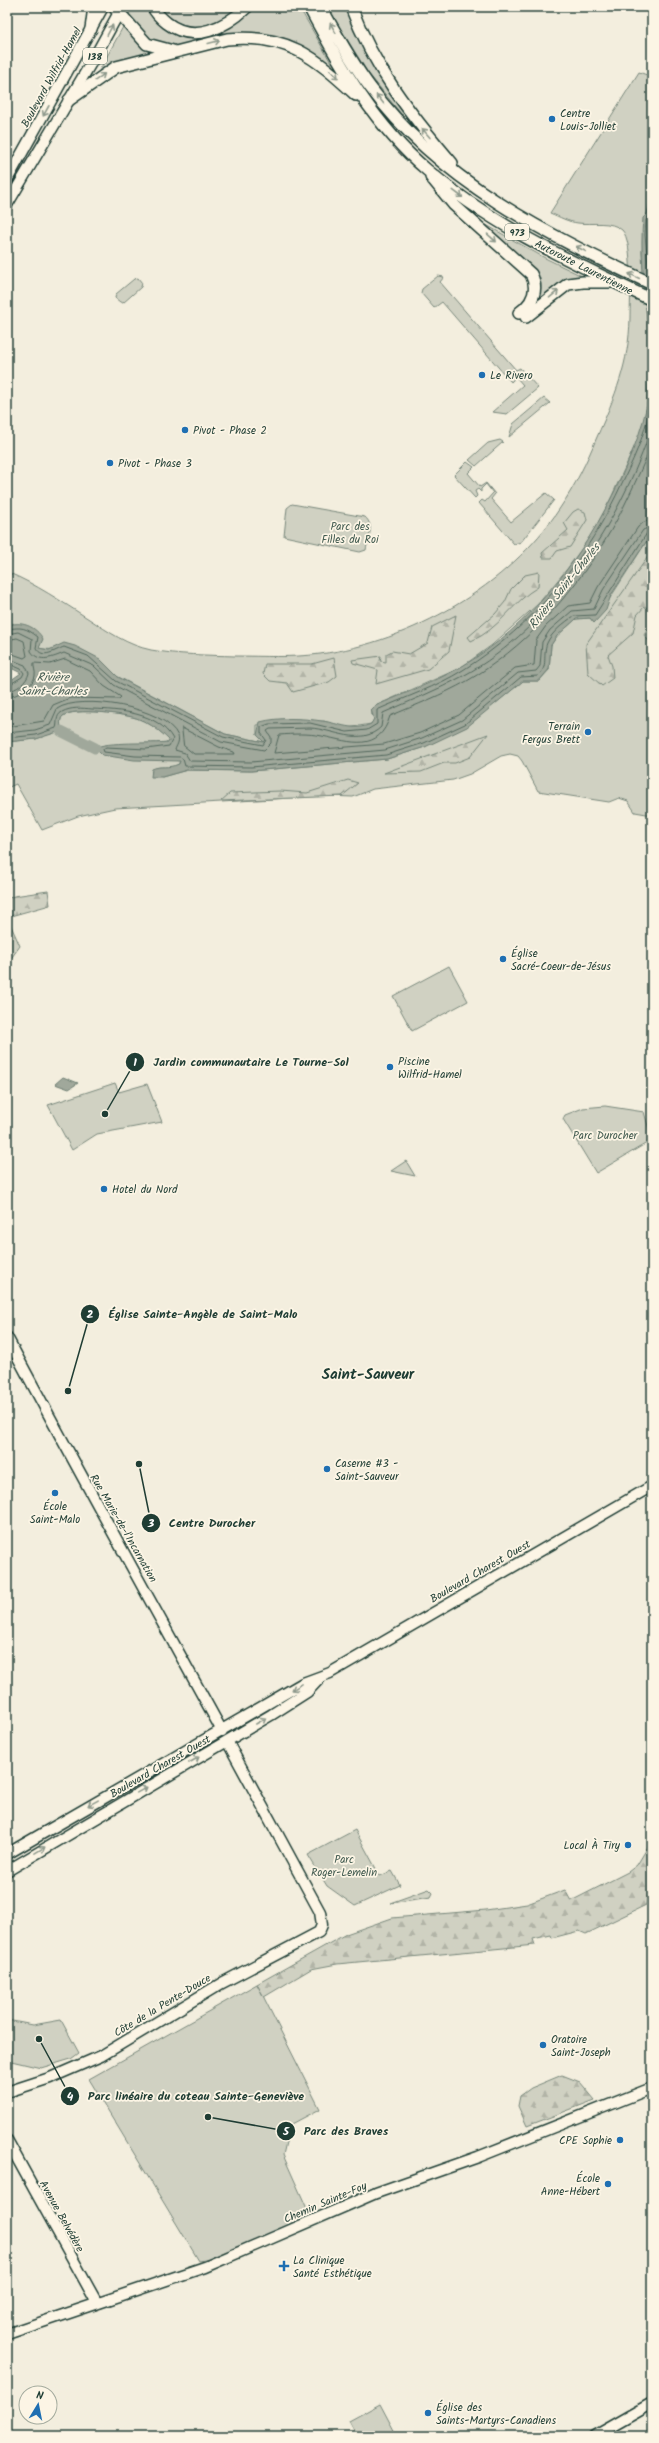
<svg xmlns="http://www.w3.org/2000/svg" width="659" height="2443" viewBox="0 0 659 2443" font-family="Kalam,sans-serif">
  <defs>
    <pattern id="forest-firs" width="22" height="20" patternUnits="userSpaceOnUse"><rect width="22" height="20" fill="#d0d1c2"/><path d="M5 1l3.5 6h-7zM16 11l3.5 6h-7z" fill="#b2b4a7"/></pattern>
  </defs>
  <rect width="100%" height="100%" fill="#f3eede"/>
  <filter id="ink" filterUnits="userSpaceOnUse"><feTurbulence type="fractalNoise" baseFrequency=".025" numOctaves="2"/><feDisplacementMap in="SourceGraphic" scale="8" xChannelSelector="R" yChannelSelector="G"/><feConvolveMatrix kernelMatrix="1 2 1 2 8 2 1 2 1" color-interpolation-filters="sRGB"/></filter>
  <g filter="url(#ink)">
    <path fill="#d0d1c2" stroke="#78877b" d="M133,7H148L192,36L251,7H299L337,73L280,39L168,46L149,42L127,18Z
      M158,7H239C214,30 180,35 158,7Z
      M327,7H347L405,112L402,115L368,73Z
      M124,25L156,52L106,68L98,73Z
      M639,72L652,77V193L642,251L647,319L651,338L646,416L639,437L610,500L592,534L567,569L538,604L492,645L460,668L375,706L371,713L374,719L371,724L347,728L324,721L257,725V735L264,742L225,734L113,674C89,646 77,651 42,649L39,648L40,645L13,623L7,626V572C36,584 62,602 89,619C109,632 127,645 151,650C178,655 207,655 235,656C263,656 292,658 320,654C411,642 509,586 560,508C575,486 587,461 597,437C615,396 629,364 630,318C630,300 634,242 622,230C611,220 592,225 578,223C568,222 560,217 550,213Z
      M481,222L545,258L586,278L533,307L538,288L480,224Z
      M438,276L444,277L440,282L516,370L520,368L538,388L507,414L492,412L523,385L516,377L511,382L442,302L434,308L421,293L422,289Z
      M138,278L142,283L141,287L123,303L120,302L115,298L116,294L134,279Z
      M544,398L550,403L509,437L513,424Z
      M500,440L503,442L476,466L469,460L488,443Z
      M467,462L474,467L468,473L480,487L486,483L495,494L491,499L511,522L546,493L554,500L521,542L514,544L479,503L482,500L485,502L493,493L486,484L481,489V492L478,489L475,491L477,496L475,498L454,475Z
      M292,504L365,517C375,526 368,538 366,550L360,552L284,536L287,508Z
      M652,533V622L644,635L652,645V815L635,812L628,801L619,798L609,802L538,791L522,761L518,756L510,754L501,756L470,774L453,780L373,789L353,797L327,796L115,808L78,816L42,830L16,784L7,788V742L36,739L61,730C61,726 59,719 63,716C74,707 127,714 139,719C151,724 160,731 170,740L169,742L128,745L165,759L180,761C174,774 158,761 151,772L162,777L187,770L251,771L387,759L425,747L497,702L523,681H539L549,670L551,645L557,636L576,619L590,618L594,623Z
      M449,966L468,1001L412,1031L393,996Z
      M115,1083L119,1092L147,1084L162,1122L97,1134L72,1150L48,1105Z
      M605,1106L644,1112L652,1140L596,1173L563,1119L565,1115L583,1108Z
      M406,1161L415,1176L391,1171Z
      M355,1830L380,1876L392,1871L400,1885L355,1906L327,1886L308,1855Z
      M429,1889L433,1893L431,1897L390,1903Z
      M257,1984L320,2109L290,2125L283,2155L309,2213L303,2216L291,2229L230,2256L199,2261L89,2079Z
      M7,2020L33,2025L61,2020L79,2053L71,2059L41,2068L7,2060Z
      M380,2404L397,2436H357L349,2421Z"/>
    <path fill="url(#forest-firs)" stroke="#78877b" d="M578,509L585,512L587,520L570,547L557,551L552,558H543L542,553L568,530L564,523L573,512Z
      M652,551V608L644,607L637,615L633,633L608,655L612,666L613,678L602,686L588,673L586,644Z
      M539,572L538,587C513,601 499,630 471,641L468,637L495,614L505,602L511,589L525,575Z
      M456,615L449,651L428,669L376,684L378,670L353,663L352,660L381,656L380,661L386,662V654L392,651L409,654L428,643L432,627Z
      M334,658L337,676L329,682L293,692L287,683L270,681L263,674L265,664H312Z
      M488,734L470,757L455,763H444L421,772L384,773Z
      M348,780L358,783L342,796L221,801L230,793L280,791L307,793Z
      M48,891L50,905L7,917V899L14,896Z
      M7,917L20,946L12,957L8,959Z
      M652,1840V1886L650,1887L646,1905L586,1934L579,1931L552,1938L551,1935L533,1939L535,1945L337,1964L311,1969L264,1997L257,1984L346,1934L392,1918L486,1910L527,1904L565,1890L571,1901L628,1872L637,1865Z
      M562,2075L580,2082L595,2100L527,2126L518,2106L520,2096L531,2088Z"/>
    <path fill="#a0a89b" stroke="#6c7d72" d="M652,193V533L611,595L606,610L594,623L590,618L576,619L557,636L551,645L549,669L539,681H523L467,727L425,747L387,759L251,771L187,770L162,777H151L152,769C161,765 167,769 179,764L180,761L134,760L102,755L95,748C106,741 151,744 169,742V740C160,731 151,724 139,719C126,714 73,707 63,716C59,719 61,726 61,731L36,739L7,742V683L21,673L7,666V626C20,620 36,626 43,639L39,648L49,650L64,643L75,646L100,659L118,677L225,734L264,742L257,735L260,722C279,717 303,718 322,721C339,723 353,732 371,724L374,719L371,710L375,706C403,694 432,683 459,668C531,627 585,555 619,482C634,449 647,419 650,383C650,368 653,352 651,337C651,331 648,325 647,319C644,286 640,251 643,218L647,214Z
      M63,1077L78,1083L69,1089L55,1084Z"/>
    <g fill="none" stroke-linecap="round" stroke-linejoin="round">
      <path stroke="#53685d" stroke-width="1" d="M649,275L645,235L646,220L652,211
        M652,445C637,478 623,512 604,542C570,597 523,649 467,681C442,695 416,705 390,716C379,753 351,742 322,736C308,733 293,734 279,735L274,753L384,744L420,733L459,715L515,668L534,665L536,640L546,626L568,606L590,603L598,587L638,527L644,522L652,520
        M7,629C22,627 25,627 38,637L36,648C43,660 55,650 64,647L88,656L116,681L223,737L263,745L266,740L261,733V727L269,724L310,723L347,732L367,730L377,724V710C406,697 436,687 463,670C535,625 588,558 623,481C638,450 647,429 652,395
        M7,634L18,632L32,639L31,651C39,664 54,657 64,653L94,666L114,685L221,742L264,750L271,743V737L267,731L270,729C283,729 297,728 310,728C333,729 361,747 381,727L383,713C410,701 438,690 463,676C553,627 621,521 652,426
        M7,640L17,638L24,641L27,656L24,658L7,652
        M7,658L25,665L29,673C27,682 16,691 7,691
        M7,663L21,669L24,673L22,677L7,686
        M7,697C17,697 33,686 35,676C36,671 33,667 34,663L50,664L65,659L90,671L104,686L121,697L119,699L70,698L53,705L44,721L7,727
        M182,728L219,747L234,752L235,754H194L184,746Z
        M7,733L35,730L50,725L57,709C80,693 166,707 178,736C180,742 176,746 175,750L185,753L190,761L251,762L385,750L422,738L462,720L518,673L536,671L540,666L542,642L550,630L572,611L594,609L603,590L643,530L652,526
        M7,738L36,735L56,728C58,723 55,716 62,712C71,707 82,708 92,709C119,710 158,712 173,739L169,746L146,749L106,747L103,749L104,752L135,756L180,757L183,759L185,766L251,767L386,755L424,743L465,724L521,677L538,676C549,666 542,656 547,643C552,632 565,622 574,616L595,615L647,533L652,531"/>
      <path stroke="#a0a89b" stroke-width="11" d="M61,731L95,748"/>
      <g stroke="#1f3d34" stroke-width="13">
        <path id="major" d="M7,180L103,7
          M7,205L94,58L122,7
          M7,1337C77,1469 150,1600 222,1731
          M7,1854L303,1683L330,1673L652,1486
          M7,1871L271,1715L307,1692L321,1677
          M7,2092L50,2078L101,2056L222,1983L319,1932L322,1925L320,1912L227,1741
          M7,2140L97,2303
          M7,2334L205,2267L376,2193L478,2157L652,2088
          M594,2436L652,2403"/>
      </g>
      <g stroke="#1f3d34" stroke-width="14">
        <path id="highway" d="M114,7L147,44L173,51
          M153,7C156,14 162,19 167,23C194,44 226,27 247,7
          M309,7C340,66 376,127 427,170C494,227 574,263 652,300
          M321,7C336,34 351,62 370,87C440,182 548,235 652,284
          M351,7C374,68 410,114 452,163
          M91,29L94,7
          M69,100L116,67L227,39C286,33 315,57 356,95
          M431,177L454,205L531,274C539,290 533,303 519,313
          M526,317L568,284L583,282H611"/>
      </g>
      <use href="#major" stroke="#fcf5e5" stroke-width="10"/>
      <use href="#highway" stroke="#fcf5e5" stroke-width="11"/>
    </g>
    <defs><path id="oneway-shaft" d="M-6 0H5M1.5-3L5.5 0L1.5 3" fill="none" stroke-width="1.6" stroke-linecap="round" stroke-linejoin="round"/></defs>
    <g stroke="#8e998c">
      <use href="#oneway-shaft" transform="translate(333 28) rotate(-119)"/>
      <use href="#oneway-shaft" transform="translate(110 30) rotate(-62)"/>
      <use href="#oneway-shaft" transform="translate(214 42) rotate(-14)"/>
      <use href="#oneway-shaft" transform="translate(334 74) rotate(43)"/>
      <use href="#oneway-shaft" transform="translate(100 77) rotate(-36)"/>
      <use href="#oneway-shaft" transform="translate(380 99) rotate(-129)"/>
      <use href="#oneway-shaft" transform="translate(46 111) rotate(119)"/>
      <use href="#oneway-shaft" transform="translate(426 133) rotate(-131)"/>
      <use href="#oneway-shaft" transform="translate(458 194) rotate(37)"/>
      <use href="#oneway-shaft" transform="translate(492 238) rotate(41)"/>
      <use href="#oneway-shaft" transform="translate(581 249) rotate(-153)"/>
      <use href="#oneway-shaft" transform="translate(634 276) rotate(-155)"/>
      <use href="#oneway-shaft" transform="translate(554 294) rotate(-40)"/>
      <use href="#oneway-shaft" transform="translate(297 1687) rotate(149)"/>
      <use href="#oneway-shaft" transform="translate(261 1721) rotate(-30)"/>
      <use href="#oneway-shaft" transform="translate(194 1760) rotate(-30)"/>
      <use href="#oneway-shaft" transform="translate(142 1790) rotate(-29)"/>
      <use href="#oneway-shaft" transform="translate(93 1803) rotate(151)"/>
      <use href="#oneway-shaft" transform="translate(40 1850) rotate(-31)"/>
    </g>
  </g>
  <g fill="#1f6fb2" stroke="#fcf5e5" stroke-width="1.5">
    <circle cx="552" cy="119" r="4"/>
    <circle cx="482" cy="375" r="4"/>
    <circle cx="185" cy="430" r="4"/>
    <circle cx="110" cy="463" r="4"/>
    <circle cx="588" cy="732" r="4"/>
    <circle cx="503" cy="959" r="4"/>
    <circle cx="390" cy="1067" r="4"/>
    <circle cx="104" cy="1189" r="4"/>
    <circle cx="327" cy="1469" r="4"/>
    <circle cx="55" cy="1493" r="4"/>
    <circle cx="628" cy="1845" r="4"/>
    <circle cx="543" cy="2045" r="4"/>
    <circle cx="620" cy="2140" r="4"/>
    <circle cx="608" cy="2184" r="4"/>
    <path d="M282 2260h4v4h4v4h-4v4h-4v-4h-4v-4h4z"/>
    <circle cx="428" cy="2413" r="4"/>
  </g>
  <g text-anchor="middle" stroke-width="3.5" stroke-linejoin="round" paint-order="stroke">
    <g fill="#fcf5e5" stroke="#617469" stroke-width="1">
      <rect x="83" y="48" width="24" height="16" rx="3"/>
      <rect x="505" y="224" width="24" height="16" rx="3"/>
    </g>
    <g font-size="10" font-weight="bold" fill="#1f3d34">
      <text x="95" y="60">138</text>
      <text x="517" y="236">973</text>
    </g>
    <g font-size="11" fill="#1f3d34" stroke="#fcf5e5">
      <text transform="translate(51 77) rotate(-61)" y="4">Boulevard Wilfrid-Hamel</text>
      <text transform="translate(584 267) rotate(27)" y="4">Autoroute Laurentienne</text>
      <text transform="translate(124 1528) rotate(60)" y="4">Rue Marie-de-l'Incarnation</text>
      <text transform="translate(480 1571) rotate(-30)" y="4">Boulevard Charest Ouest</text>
      <text transform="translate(160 1766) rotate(-30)" y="4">Boulevard Charest Ouest</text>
      <text transform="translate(162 2005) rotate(-31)" y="4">Côte de la Pente-Douce</text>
      <text transform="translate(325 2202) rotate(-23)" y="4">Chemin Sainte-Foy</text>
      <text transform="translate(62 2216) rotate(61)" y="4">Avenue Belvédère</text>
    </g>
    <g font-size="11" fill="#1f3d34" stroke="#fcf5e5" text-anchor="start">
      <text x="560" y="117">Centre<tspan x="560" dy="13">Louis-Jolliet</tspan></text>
      <text x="490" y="379">Le Rivero</text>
      <text x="193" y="434">Pivot - Phase 2</text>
      <text x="118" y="467">Pivot - Phase 3</text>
      <text x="580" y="730" text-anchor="end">Terrain<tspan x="580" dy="13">Fergus Brett</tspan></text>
      <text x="511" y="957">Église<tspan x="511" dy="13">Sacré-Coeur-de-Jésus</tspan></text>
      <text x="398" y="1065">Piscine<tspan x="398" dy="13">Wilfrid-Hamel</tspan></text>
      <text x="112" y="1193">Hotel du Nord</text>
      <text x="335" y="1467">Caserne #3 -<tspan x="335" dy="13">Saint-Sauveur</tspan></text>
      <text x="55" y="1510" text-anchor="middle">École<tspan x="55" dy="13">Saint-Malo</tspan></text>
      <text x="620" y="1849" text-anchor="end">Local À Tiry</text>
      <text x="551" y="2043">Oratoire<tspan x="551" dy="13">Saint-Joseph</tspan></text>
      <text x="612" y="2144" text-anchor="end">CPE Sophie</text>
      <text x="600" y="2182" text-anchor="end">École<tspan x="600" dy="13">Anne-Hébert</tspan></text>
      <text x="293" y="2264">La Clinique<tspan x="293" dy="13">Santé Esthétique</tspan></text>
      <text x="436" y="2411">Église des<tspan x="436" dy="13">Saints-Martyrs-Canadiens</tspan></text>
    </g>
    <g font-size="11" fill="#425b50" stroke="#fcf5e5">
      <text x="350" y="530">Parc des<tspan x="350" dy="13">Filles du Roi</tspan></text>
      <text x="605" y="1139">Parc Durocher</text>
      <text x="344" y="1863">Parc<tspan x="344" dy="13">Roger-Lemelin</tspan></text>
    </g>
    <g font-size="12" font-style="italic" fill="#465d53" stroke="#fcf5e5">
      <text transform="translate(564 586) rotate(-51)" y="4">Rivière Saint-Charles</text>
      <text x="53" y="681">Rivière<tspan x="53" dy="14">Saint-Charles</tspan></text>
    </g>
    <g font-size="15" font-weight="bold" fill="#1f3d34" stroke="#fcf5e5">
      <text x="368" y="1379">Saint-Sauveur</text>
    </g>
  </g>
  <path fill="none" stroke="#1f3d34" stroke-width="1.5" d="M105 1114L135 1062M68 1391L90 1314M139 1464L151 1523M39 2039L70 2096M208 2117L286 2131"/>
  <g fill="#1f3d34" stroke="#fcf5e5" stroke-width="1.5">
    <circle cx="105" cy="1114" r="4"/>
    <circle cx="68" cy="1391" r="4"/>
    <circle cx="139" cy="1464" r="4"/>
    <circle cx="39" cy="2039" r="4"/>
    <circle cx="208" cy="2117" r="4"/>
    <circle cx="135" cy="1062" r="10"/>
    <circle cx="90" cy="1314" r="10"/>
    <circle cx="151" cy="1523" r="10"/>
    <circle cx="70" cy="2096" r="10"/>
    <circle cx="286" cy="2131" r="10"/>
  </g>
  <g font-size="12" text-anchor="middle" font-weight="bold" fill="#fff">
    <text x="135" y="1066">1</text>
    <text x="90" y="1318">2</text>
    <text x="151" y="1527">3</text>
    <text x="70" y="2100">4</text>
    <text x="286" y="2135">5</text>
  </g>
  <g font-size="12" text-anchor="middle" font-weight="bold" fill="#1f3d34" stroke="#fcf5e5" stroke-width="3.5" stroke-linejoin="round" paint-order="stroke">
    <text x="251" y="1066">Jardin communautaire Le Tourne-Sol</text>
    <text x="203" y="1318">Église Sainte-Angèle de Saint-Malo</text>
    <text x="212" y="1527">Centre Durocher</text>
    <text x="196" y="2100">Parc linéaire du coteau Sainte-Geneviève</text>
    <text x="346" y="2135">Parc des Braves</text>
  </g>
  <rect width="659" height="2443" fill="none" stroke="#fcf5e5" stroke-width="24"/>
  <rect x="12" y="12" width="635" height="2419" fill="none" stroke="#1f3d34" stroke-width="1.5" filter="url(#ink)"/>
  <g transform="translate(38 2405) rotate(10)"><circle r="19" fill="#fcf5e5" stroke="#a4ab9e"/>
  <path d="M0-3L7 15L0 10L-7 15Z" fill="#1f6fb2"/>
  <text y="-6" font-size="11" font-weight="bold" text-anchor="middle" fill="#1f3d34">N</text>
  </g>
</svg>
